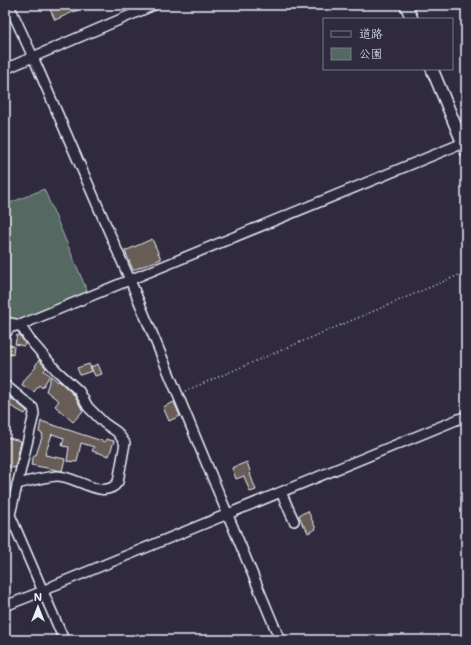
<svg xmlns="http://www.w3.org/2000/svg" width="471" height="645" viewBox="0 0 471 645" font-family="Mali,'Klee One',sans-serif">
  <rect width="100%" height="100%" fill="#2f2a3d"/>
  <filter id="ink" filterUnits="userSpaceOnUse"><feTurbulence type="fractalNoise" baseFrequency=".025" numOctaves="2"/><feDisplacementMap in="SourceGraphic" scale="8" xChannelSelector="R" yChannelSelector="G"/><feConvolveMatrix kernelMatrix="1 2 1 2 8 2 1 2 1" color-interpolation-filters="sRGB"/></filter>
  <g filter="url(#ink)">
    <path fill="#546862" stroke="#9eacad" d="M44,189L88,293L19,322L5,318V205Z"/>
    <path fill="#675b57" stroke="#e8f1f8" d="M48,5H89L55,20Z
      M152,239L161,259L133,270L125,251Z
      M17,335L20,336L25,343L24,346L15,344Z
      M5,344L14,346L13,355L5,353Z
      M39,360L46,368L44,371L50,375L42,388L39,385L34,392L22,385L25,379L36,367L35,366Z
      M89,364L92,371L80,375L77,368Z
      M98,364L102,374L95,376L91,367Z
      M51,376L58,382L59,381L74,395L83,411L73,422L55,406L59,401L46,391Z
      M5,393L27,411L25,414L5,403Z
      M174,402L180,416L169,421L163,407Z
      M41,421L105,442L106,439L114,441L109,456L92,451L94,447L81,443L77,462L67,461L69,447L62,446L64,438L52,434L45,455L65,459L62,471L31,465L34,455H36L43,434L39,432Z
      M5,437L21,441L15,468L5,466Z
      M247,462L251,474H250L256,490L250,492L244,476L236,479L232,468Z
      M308,511L316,529L308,533L305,526H303L299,515Z"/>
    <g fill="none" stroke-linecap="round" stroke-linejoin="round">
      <g stroke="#e8f1f8" stroke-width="12">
        <path id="minor" d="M9,5L33,57L130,280L280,640
          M5,69L154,5
          M5,322L20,325L30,340L56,370L79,391L88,407L104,423L117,432L125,443L118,482C104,502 75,475 57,476C43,477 30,481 17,484
          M5,335L9,328L20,325L463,143
          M5,385L33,408L34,414L10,515L64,640
          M281,492L294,521
          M5,606L43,591L55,585L466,416"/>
      </g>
      <g stroke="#e8f1f8" stroke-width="14">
        <path id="tertiary" d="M406,5L412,19
          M432,69L466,151"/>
      </g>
      <path stroke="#e8f1f8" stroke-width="1.5" stroke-dasharray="1 3" stroke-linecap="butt" d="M185,391L466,272"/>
      <use href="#minor" stroke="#2f2a3d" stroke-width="9"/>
      <use href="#tertiary" stroke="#2f2a3d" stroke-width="11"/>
    </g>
  </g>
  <rect width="471" height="645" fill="none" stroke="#2f2a3d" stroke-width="20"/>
  <rect x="10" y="10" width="451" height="625" fill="none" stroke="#e8f1f8" stroke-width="1.5" filter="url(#ink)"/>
  <rect x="323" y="18" width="130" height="52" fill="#2f2a3d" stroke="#797a88"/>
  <rect x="331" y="31" width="20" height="6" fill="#2f2a3d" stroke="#797a88"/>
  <text x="359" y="38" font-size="12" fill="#e8f1f8">道路</text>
  <rect x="331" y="48" width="20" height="12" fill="#546862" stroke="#797a88"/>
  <text x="359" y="58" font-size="12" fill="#e8f1f8">公園</text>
  <g transform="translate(38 607)" stroke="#2f2a3d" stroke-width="3" paint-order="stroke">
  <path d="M0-3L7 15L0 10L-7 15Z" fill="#e8f1f8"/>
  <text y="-6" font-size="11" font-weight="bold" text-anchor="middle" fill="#e8f1f8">N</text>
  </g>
</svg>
